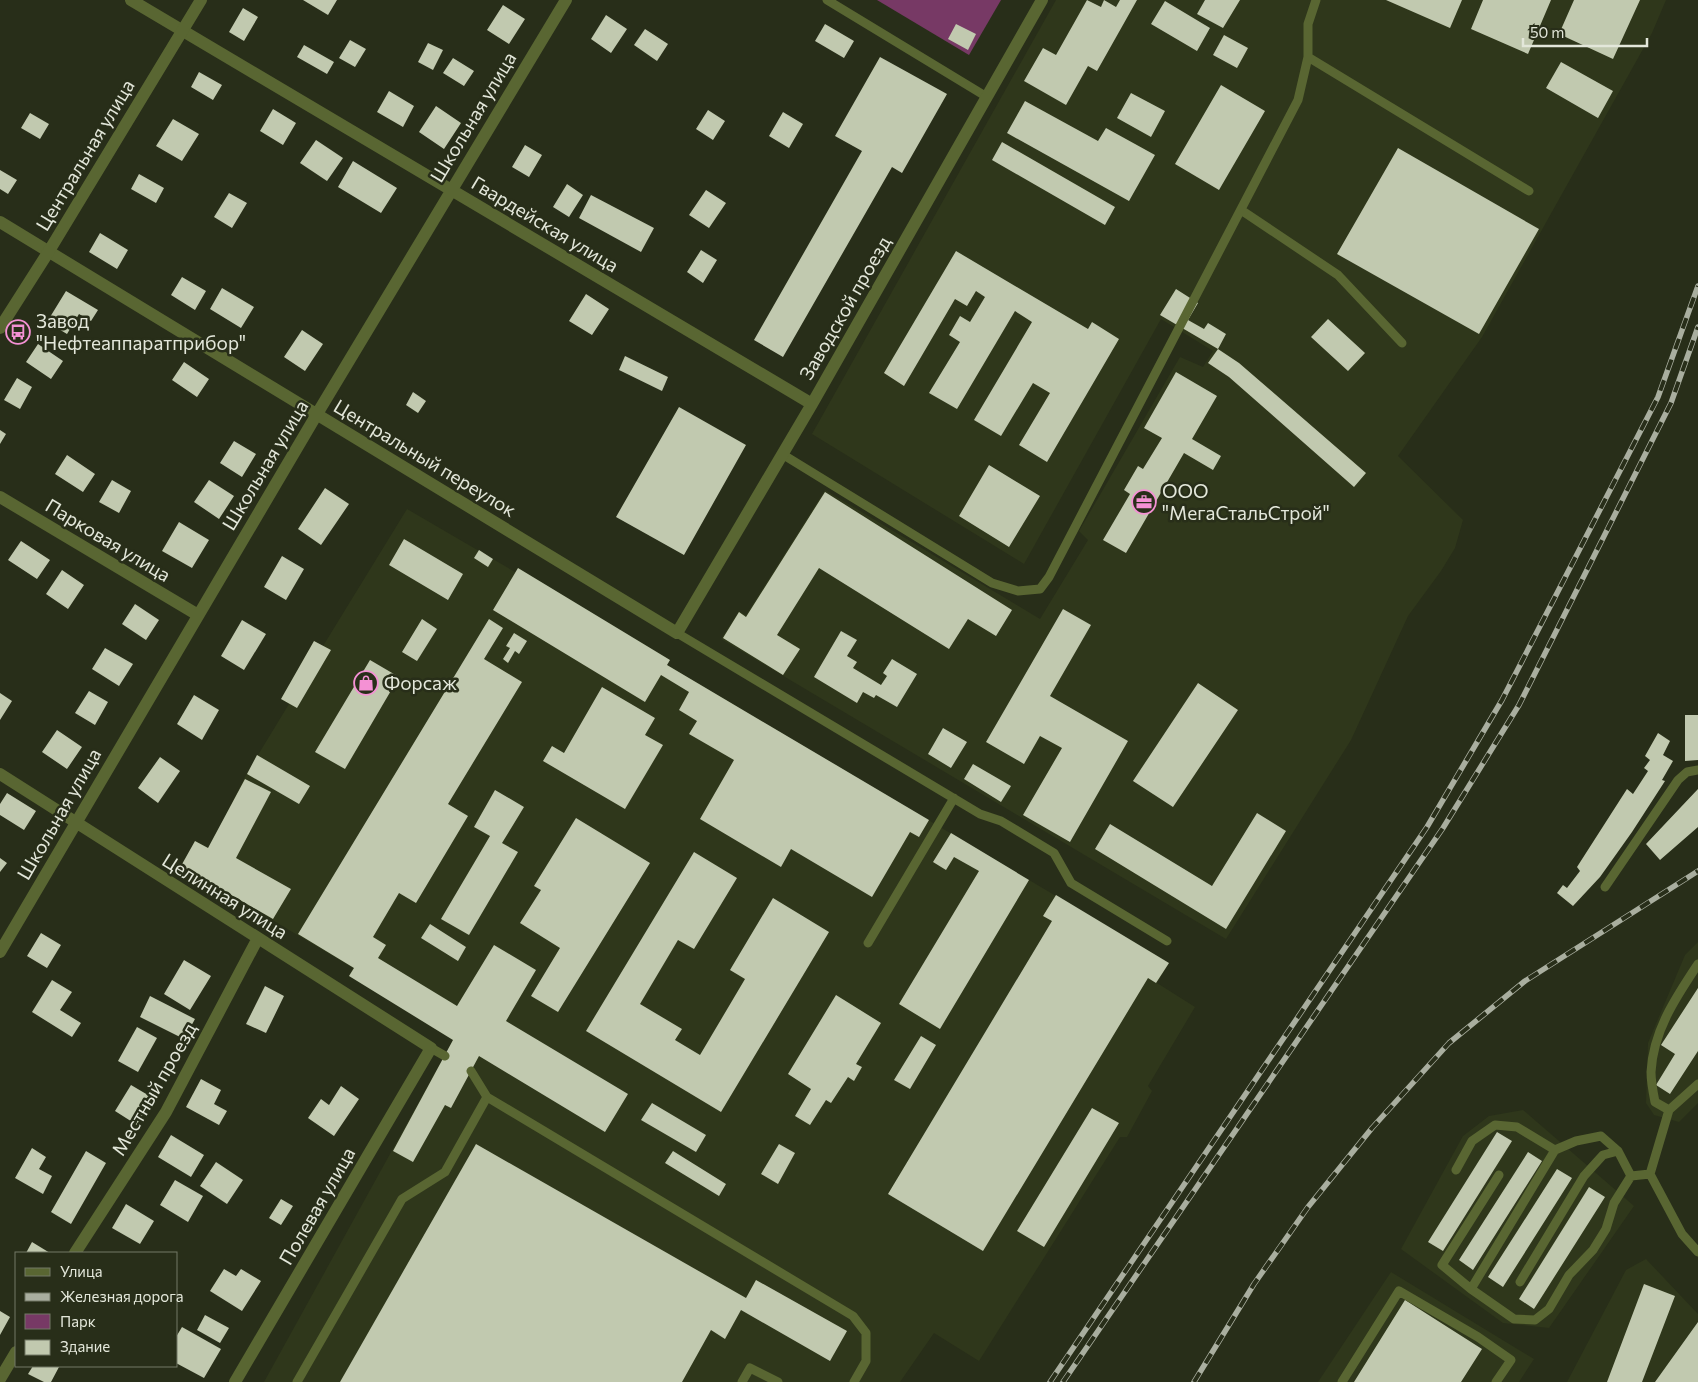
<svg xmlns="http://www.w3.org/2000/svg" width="1698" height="1382" viewBox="0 0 1698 1382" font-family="Commissioner,sans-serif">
  <rect width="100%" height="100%" fill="#282e19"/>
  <path fill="#2f371b" d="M1056,0H1666L1652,33L1482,337L1398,456L1463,520L1455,548L1441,571L1408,616L1351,740L1226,939L721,639L739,611L746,615L825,490L1040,619L1088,540L1079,531L1180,357L1203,367L1213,351L1161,319L1024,564L812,434Z
    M407,509L515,572L518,568L670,660L667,665L1169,963L1157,983L1195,1007L1148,1086L1152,1091L1127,1137H1120L979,1361L934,1333L900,1382H264L453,1040L349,976L353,968L181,866L195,841L209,848L247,773L289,704L281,699L314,641L323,646Z
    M1698,942V1103L1679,1122L1654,1115L1646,1103L1648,1043L1685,955Z
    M1523,1110L1634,1206L1549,1328L1503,1323L1401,1249L1463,1136L1489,1116Z
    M1646,1259L1698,1314V1382H1567L1626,1270Z
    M1391,1272L1534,1359L1519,1382H1318Z"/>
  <path fill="#773965" d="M877,0H1001L969,55Z"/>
  <path fill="#c1c9af" d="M303,0H337L328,15Z
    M1087,0L1101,7L1104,0L1116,7L1120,0H1137L1097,71L1088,66L1066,105L1024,81L1043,48L1056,55Z
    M1205,0H1240L1223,28L1197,14Z
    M1386,0H1462L1450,28Z
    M1483,0H1551L1528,54L1471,29Z
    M1574,0H1640L1613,59L1559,34Z
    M1165,1L1210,28L1197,51L1151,24Z
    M503,5L525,19L509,44L487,30Z
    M243,8L258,17L244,41L229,32Z
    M606,15L627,29L611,53L591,39Z
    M825,24L854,41L844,58L815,41Z
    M956,24L976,34L968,50L948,39Z
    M645,29L668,44L657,61L634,45Z
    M1224,35L1248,48L1237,68L1213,55Z
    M350,40L366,49L355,67L339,58Z
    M428,43L443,50L433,70L418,62Z
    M304,45L334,62L327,74L297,57Z
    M880,57L947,94L902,173L892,167L783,357L754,340L862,151L835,136Z
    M453,58L474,71L464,86L443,73Z
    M1561,62L1613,91L1598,118L1546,88Z
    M199,72L222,85L213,100L191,87Z
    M1221,85L1265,111L1219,190L1175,164Z
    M389,91L414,106L403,127L377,112Z
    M1131,93L1165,111L1151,137L1117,118Z
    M1025,101L1098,141L1106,128L1155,155L1129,201L1007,133Z
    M436,106L461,123L444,149L419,132Z
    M273,109L296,123L283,145L260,131Z
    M708,110L725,121L713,140L696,129Z
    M783,112L803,124L789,148L769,136Z
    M30,113L49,124L40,139L21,128Z
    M173,119L199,134L182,161L156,146Z
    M316,140L343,158L327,181L300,163Z
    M1002,142L1115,207L1105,225L992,160Z
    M525,145L542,155L529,177L512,167Z
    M1398,148L1539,229L1479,334L1337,254Z
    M353,161L397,188L381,213L338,187Z
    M0,170L17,180L8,194L0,189Z
    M139,174L164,188L156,203L131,189Z
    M567,184L583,195L569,217L553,207Z
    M706,190L726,203L709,228L689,215Z
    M229,193L247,203L232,228L214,217Z
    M591,195L654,228L641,252L579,218Z
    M100,233L128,250L117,269L89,252Z
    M701,250L717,260L703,283L687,272Z
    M956,251L1088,329L1092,322L1119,339L1047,462L1019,445L1050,393L1033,383L1001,436L974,420L1032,322L1015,311L957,409L929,393L960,342L949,335L960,316L970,322L985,297L976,291L967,306L955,299L904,386L884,373Z
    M182,277L206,291L195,310L171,295Z
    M222,288L254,307L241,328L210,309Z
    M1176,289L1198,303L1188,320L1204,329L1208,323L1226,334L1218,349L1160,315Z
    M66,291L98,310L91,321L79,314L67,334L47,322Z
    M586,294L609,309L592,335L569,321Z
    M1328,319L1365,353L1348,371L1311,337Z
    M302,330L323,344L305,371L284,357Z
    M38,344L63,361L51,379L26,362Z
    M1218,349L1239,363L1366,473L1354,487L1229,377L1208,363Z
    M625,356L668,377L662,391L619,370Z
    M184,362L209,379L197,397L172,380Z
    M1176,372L1217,396L1192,439L1221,456L1213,470L1184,453L1126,553L1103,540L1130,494L1124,490L1138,466L1143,469L1162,438L1144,428Z
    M17,378L32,387L20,409L4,400Z
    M413,392L426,401L418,413L406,405Z
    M679,407L746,445L684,555L616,517Z
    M0,430L6,434L0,444Z
    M234,441L256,454L242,477L220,463Z
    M67,455L95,474L83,492L55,474Z
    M989,465L1040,496L1009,547L959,516Z
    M112,480L131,491L119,513L99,502Z
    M209,480L234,496L219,519L194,502Z
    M325,488L349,504L321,545L298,529Z
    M825,492L1012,610L996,636L968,619L949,649L819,568L777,635L800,649L783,675L723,638L739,612L746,617Z
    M179,522L209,540L192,568L162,551Z
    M404,539L463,574L448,600L389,565Z
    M21,541L50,560L37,579L8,560Z
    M479,550L493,559L488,567L474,558Z
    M282,556L304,569L286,600L264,587Z
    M518,568L670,660L667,665L929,820L919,837L910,832L872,897L791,849L781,867L700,819L734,760L689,734L697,721L679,710L689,692L661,675L645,702L493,610Z
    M62,570L84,585L68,609L46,594Z
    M135,604L159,620L146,640L122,624Z
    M1063,609L1091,625L1050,696L1128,741L1070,842L1023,815L1062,748L1040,736L1024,764L986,742Z
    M422,619L437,629L417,661L402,652Z
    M489,619L503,628L484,659L522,682L448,804L468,816L416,903L399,893L373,937L386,945L378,958L457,1006L494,945L536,970L506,1021L628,1094L605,1132L479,1056L451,1108L445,1105L413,1162L393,1151L453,1040L349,976L354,968L298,934Z
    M242,620L266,634L244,670L221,656Z
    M841,631L857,640L847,656L857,662L853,668L881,685L887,676L883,673L892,659L917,674L897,707L876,695L874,698L863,692L857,703L814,677Z
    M514,633L527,641L519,654L515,651L508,663L503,659L510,648L506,646Z
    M314,641L331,650L297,708L281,699Z
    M105,648L133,664L119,686L92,669Z
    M370,660L399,677L345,769L315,752Z
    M1198,683L1238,710L1173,807L1133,781Z
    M602,687L655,718L645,735L663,745L625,809L543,761L552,746L564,753Z
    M89,691L108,702L95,725L75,713Z
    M0,693L12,701L0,720Z
    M194,695L219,710L202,740L177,724Z
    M1685,715H1698V760L1685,761Z
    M943,728L967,742L951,768L928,754Z
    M57,730L82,747L67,769L42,752Z
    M1658,733L1670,741L1663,755L1673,761L1662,780L1665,781L1632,832L1600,877L1573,906L1557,893L1563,885L1567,888L1580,871L1577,867L1627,789L1633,794L1648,771L1644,768L1650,760L1645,756Z
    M257,755L310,786L299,804L247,774Z
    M160,757L180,771L158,803L138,788Z
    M973,764L1011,786L1001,802L964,779Z
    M245,779L271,792L236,858L291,889L273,919L181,866L195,841L208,848Z
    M1698,789V827L1660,860L1646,844Z
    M495,790L524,807L502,843L518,852L469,935L441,919L490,836L474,827Z
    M7,793L36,811L24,830L0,815V804Z
    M1257,813L1286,831L1226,929L1095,849L1110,824L1212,886Z
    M576,818L650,863L558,1012L531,996L560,948L520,923L541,890L534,886Z
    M951,833L1029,880L940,1029L899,1004L979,871L954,857L946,870L933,862Z
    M694,852L737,878L694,949L678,940L640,1004L682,1029L675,1040L700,1055L745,979L730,970L773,898L829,932L721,1112L586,1031Z
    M0,858L7,863L0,872Z
    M1056,895L1169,963L1156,983L1148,978L983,1251L888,1194L1052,921L1043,916Z
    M430,924L466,947L458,961L421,938Z
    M41,933L61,945L47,968L27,956Z
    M184,960L211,976L190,1010L164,994Z
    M52,980L72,992L60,1010L81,1023L72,1037L32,1012Z
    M265,986L284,996L266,1033L246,1024Z
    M1698,988V1051L1670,1094L1656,1085L1675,1054L1661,1045Z
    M836,995L881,1023L856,1064L862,1067L854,1081L848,1077L831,1103L826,1100L810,1125L795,1116L811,1089L788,1074Z
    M150,996L195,1019L184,1039L140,1017Z
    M137,1027L157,1038L138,1072L118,1061Z
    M921,1036L936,1045L910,1089L894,1080Z
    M201,1079L221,1090L214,1104L227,1111L219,1125L186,1107Z
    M131,1085L153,1098L137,1125L115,1111Z
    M341,1086L359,1099L334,1136L308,1118L321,1099L329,1105Z
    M652,1103L706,1135L696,1152L641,1120Z
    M1092,1108L1119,1123L1044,1247L1017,1231Z
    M1497,1132L1512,1141L1443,1251L1428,1242Z
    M171,1135L204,1155L191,1177L158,1157Z
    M476,1144L746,1298L756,1280L847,1331L830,1361L741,1310L725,1339L711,1330L682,1382H340Z
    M779,1144L795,1153L778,1184L761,1174Z
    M32,1148L46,1157L39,1169L52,1176L43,1194L15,1178Z
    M86,1151L106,1163L71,1224L51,1212Z
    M673,1151L726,1184L719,1196L665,1163Z
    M1528,1152L1542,1161L1473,1270L1459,1260Z
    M216,1162L243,1180L227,1204L200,1186Z
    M1557,1169L1572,1178L1503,1287L1488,1277Z
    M175,1180L203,1196L188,1222L160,1205Z
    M1589,1187L1605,1197L1534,1309L1519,1299Z
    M281,1199L293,1206L281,1225L269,1218Z
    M126,1204L154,1221L140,1244L112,1228Z
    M32,1242L50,1253H26Z
    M224,1269L236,1276L241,1269L261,1281L242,1311L210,1291Z
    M1644,1284L1675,1296L1642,1382H1607Z
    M1405,1300L1482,1349L1461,1382H1354Z
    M0,1311L10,1317L0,1335Z
    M205,1315L229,1328L220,1343L197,1330Z
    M1698,1322V1382H1655Z
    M182,1327L221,1349L204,1378L176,1363V1337Z
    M33,1366H58L59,1367L51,1382H44L28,1374Z"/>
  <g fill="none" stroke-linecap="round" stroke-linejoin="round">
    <path stroke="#596632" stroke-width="9" d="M827,0L987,97
      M1308,57L1529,191
      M1241,210L1338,275L1402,343
      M782,454L992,583L1018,591L1040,589L1049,577L1298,100L1308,57V24L1316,0
      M677,633L980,814L1001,821L1054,853L1071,883L1167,941
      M1605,887L1678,780L1687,772L1698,770
      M868,943L954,798
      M431,1048L445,1056
      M471,1071L487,1097L853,1316L866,1333V1361L854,1382
      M1698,1084L1669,1110L1650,1174L1682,1234L1698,1252
      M1669,1110L1655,1102C1653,1092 1651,1081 1651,1072C1653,1031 1676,997 1698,964
      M1456,1170L1472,1141L1495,1125L1517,1127L1555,1150
      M1499,1175L1442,1265L1471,1289L1514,1319L1535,1320L1549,1309L1569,1275L1593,1250L1606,1229L1614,1203L1631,1176L1650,1174
      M1520,1282L1584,1176L1603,1155L1618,1151
      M1471,1289L1555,1150L1576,1141L1601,1136L1618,1151L1631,1176
      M297,1382L402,1199L445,1172L487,1097
      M742,1382L750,1368L778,1382
      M1342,1382L1399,1291L1478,1337L1511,1360L1496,1382"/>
    <path stroke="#596632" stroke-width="12" d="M131,0L812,404
      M0,222L677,633L812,404L1042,0
      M0,497L198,615
      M0,774L431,1048L235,1382
      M0,952L317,414L566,0
      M75,1253L166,1112L258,938
      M0,1379L16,1352"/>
    <path stroke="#596632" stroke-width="12" d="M0,328L49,251L201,0"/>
    <g stroke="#a9ae9f" stroke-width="5.5">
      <path id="rail" d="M1050,1382L1427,827L1502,700L1658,397L1698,286
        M1063,1382L1443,828L1519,705L1671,403L1698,327
        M1194,1382L1254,1284L1308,1207L1372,1128L1449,1043L1525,981L1698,871"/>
    </g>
    <use href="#rail" stroke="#282e19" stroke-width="4" stroke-dasharray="11" stroke-linecap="butt"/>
  </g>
  <defs>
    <g id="bus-ring" transform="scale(1.25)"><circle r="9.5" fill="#282e19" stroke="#f491d4" stroke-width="1.5"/><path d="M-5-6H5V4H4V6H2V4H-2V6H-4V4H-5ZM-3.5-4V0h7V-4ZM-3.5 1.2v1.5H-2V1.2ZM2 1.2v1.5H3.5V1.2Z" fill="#f491d4"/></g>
    <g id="office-ring" transform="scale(1.25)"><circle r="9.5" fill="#282e19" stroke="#f491d4" stroke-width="1.5"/><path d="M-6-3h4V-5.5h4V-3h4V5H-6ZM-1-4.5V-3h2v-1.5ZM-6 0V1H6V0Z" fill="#f491d4"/></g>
    <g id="shop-ring" transform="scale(1.25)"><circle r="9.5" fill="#282e19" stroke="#f491d4" stroke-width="1.5"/><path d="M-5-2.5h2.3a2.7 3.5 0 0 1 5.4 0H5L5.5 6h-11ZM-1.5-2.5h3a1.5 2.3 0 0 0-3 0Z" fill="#f491d4"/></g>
  </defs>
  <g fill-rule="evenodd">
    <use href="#bus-ring" x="18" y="332"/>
    <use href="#office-ring" x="1144" y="502"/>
    <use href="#shop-ring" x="366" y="683"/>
  </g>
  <g text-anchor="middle" stroke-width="5" stroke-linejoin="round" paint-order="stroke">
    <g font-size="19" fill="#e3e7da" stroke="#282e19">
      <text transform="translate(473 117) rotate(-59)" y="7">Школьная улица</text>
      <text transform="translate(85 155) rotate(-59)" y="7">Центральная улица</text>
      <text transform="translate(545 224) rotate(31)" y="7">Гвардейская улица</text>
      <text transform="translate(845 308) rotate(-60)" y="7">Заводской проезд</text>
      <text transform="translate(425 458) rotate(31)" y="7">Центральный переулок</text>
      <text transform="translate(265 465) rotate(-59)" y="7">Школьная улица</text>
      <text transform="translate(108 540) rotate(31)" y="7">Парковая улица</text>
      <text transform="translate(59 814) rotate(-60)" y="7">Школьная улица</text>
      <text transform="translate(225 896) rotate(32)" y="7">Целинная улица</text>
      <text transform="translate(154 1089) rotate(-60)" y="7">Местный проезд</text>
      <text transform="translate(317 1206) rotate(-60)" y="7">Полевая улица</text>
    </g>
    <g font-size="19" fill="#e3e7da" stroke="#282e19" text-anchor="start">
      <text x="36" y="328">Завод<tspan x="36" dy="22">"Нефтеаппаратприбор"</tspan></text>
      <text x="1162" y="498">ООО<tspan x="1162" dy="22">"МегаСтальСтрой"</tspan></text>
      <text x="384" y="690">Форсаж</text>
    </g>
  </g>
  <rect x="15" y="1252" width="162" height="115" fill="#282e19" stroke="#737866"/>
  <rect x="25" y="1268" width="25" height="8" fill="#596632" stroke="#737866"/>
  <text x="60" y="1277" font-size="15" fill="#e3e7da">Улица</text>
  <rect x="25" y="1293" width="25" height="8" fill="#a9ae9f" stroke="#737866"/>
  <text x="60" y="1302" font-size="15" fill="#e3e7da">Железная дорога</text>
  <rect x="25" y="1314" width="25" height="15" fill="#773965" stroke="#737866"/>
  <text x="60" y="1327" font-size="15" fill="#e3e7da">Парк</text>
  <rect x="25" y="1340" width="25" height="15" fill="#c1c9af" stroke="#737866"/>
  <text x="60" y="1352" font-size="15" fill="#e3e7da">Здание</text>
  <path d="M1523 38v8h124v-8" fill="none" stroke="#e3e7da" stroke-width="2.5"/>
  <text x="1530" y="38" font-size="15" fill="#e3e7da" stroke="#282e19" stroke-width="4" paint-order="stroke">50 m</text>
</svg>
